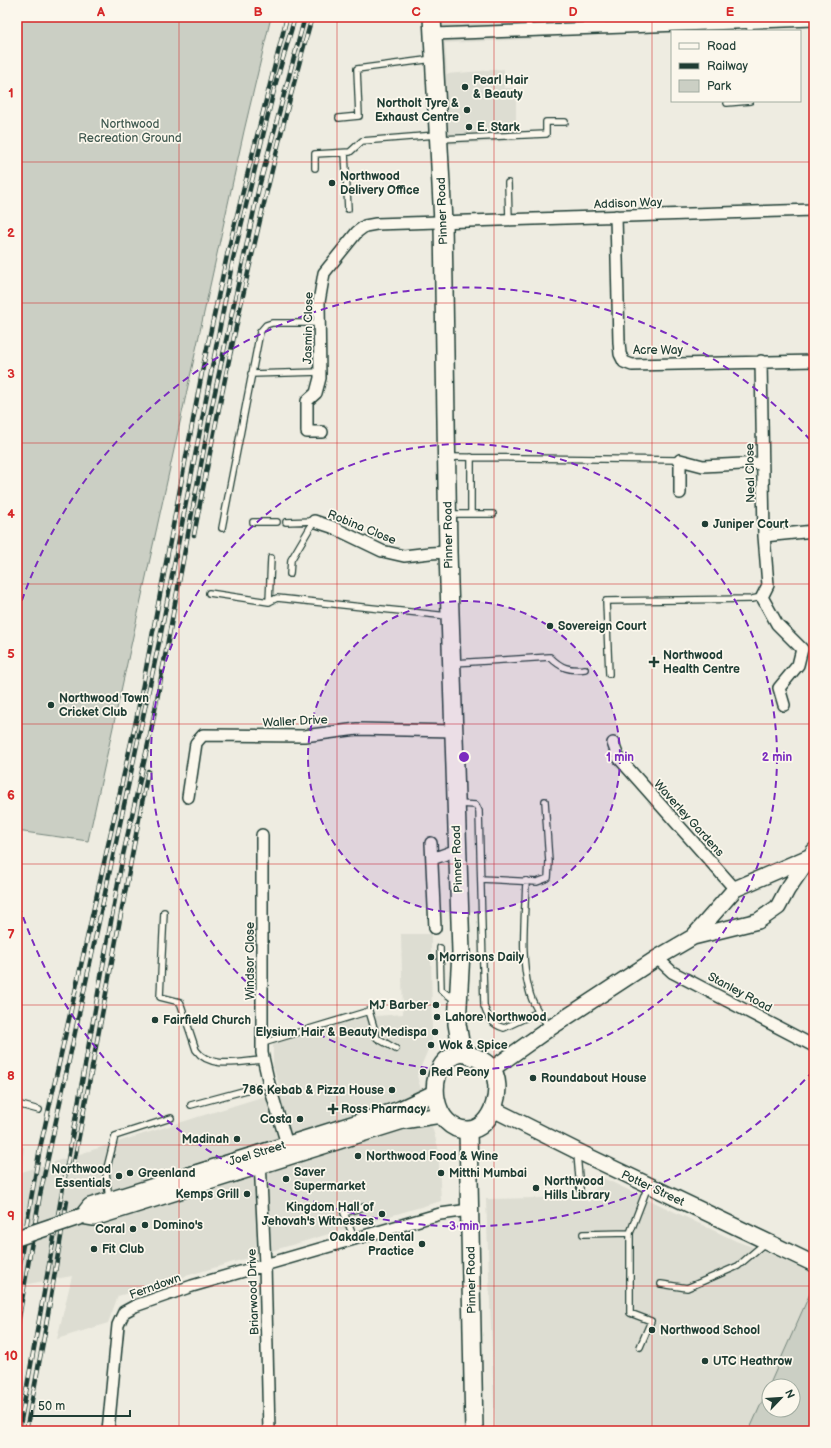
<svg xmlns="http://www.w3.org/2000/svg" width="831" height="1448" viewBox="0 0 831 1448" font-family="'Balsamiq Sans',sans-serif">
  <rect width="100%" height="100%" fill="#eeece1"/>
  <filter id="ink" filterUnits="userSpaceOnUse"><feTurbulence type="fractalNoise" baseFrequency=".025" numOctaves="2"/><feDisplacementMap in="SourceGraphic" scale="8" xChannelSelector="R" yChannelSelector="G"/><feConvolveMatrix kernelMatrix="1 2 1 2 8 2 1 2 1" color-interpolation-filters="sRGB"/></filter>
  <g filter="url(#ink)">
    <path fill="#ddddd2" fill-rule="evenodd" d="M432,17H530L532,39L445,43L447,74L504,69V88H516V141L455,144L439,147Z
      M401,934H431L432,1040L417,1076L438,1147L441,1201L118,1296L108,1323L57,1339L72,1276L17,1286V1148L24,1147L22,1172L281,1091L273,1066V1043L362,1017L403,1014Z
      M601,1177L736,1241L771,1254L814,1274V1431H495L486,1199L579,1197L589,1202ZM769,1386H793V1410H769Z"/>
    <path fill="#cbcfc4" stroke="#75867c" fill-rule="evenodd" d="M17,17H271L244,131L88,841L17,831Z
      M812,1289L814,1290V1431H749ZM769,1386H793V1410H769Z"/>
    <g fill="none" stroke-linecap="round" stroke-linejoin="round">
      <g stroke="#1f3d34" stroke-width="8">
        <path id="lane" d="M528,17L529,30
          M750,22V31
          M727,103L750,101
          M339,118L359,116L357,69L433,59
          M441,139L546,134V122H565
          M345,153L348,209
          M315,168V154L350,152L362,141L436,135
          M508,183L509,220
          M251,374L320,372
          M449,457L680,460
          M450,514H471V457
          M471,514H493
          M253,522H277
          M286,522L314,521
          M222,528L260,332L266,325L272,323H319
          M290,574L291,560L314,521
          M209,593L269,602L277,598L448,616
          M269,602L271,558
          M454,663L550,657C561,668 569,671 585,669
          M609,674L606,601L752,599L762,597
          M458,804L476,805L479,811L484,1006C488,1018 491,1024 504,1028L538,1012
          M481,879L537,882L548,878L549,862L545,801
          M526,881C525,917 520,956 529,990C532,1004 541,1016 550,1028
          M164,912L160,997L180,1002L196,1050C210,1070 242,1061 263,1060
          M440,948L441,990L456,1001
          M263,1043L369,1011L377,1038L396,1049
          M17,1104L39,1110
          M191,1105L269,1084
          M577,1154L580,1189
          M109,1200L106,1172L115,1136L171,1118
          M583,1234L630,1233
          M354,1238L344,1213L367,1206
          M661,1284L687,1288L738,1266L766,1242
          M640,1347L651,1321L630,1313V1233L648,1186"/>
      </g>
      <g stroke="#1f3d34" stroke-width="14">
        <path id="street" d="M434,34L814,20
          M616,216L619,342L620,354L624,362L632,365L814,361
          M761,361L764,536L768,585L762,597L777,624L802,649L798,665L779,688L784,705
          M322,432H307V401L316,393L320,378L319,302L324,273L357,232L365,226L376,224L814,210
          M680,493V460L703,466L762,463
          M314,521L332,527L382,551L404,556L430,553L448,552
          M764,536L814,531
          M613,743L618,757L735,889
          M188,797L196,743L203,735L304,736L357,729L454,731
          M262,835V1053L269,1084L289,1151
          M431,843L435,928
          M432,859L457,850
          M657,958L672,972L814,1046
          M260,1160L265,1265L269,1431
          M108,1431L118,1325L124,1312L135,1306L192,1286L440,1214L469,1210"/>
      </g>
      <g stroke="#1f3d34" stroke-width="18">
        <path id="secondary" d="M693,937L735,889L809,857
          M492,1069L550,1028L657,958L693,937L758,921L778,907L787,890L814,851
          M493,1109L577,1151L814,1264
          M82,1216L90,1206L400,1109L434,1093
          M82,1216L94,1218L403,1121L441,1115"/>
      </g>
      <g stroke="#1f3d34" stroke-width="20">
        <path id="primary" d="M432,17L443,222L448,552L461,952L457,1024L462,1053
          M462,1053C473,1056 483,1059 491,1068C505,1086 493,1129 468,1130C433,1131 424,1073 451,1057C454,1055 459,1054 462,1053Z
          M468,1130L474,1431"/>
      </g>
      <use href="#lane" stroke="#fbf7ec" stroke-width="5.5"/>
      <use href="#street" stroke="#fbf7ec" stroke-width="11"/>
      <use href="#secondary" stroke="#fbf7ec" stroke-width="15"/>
      <use href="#primary" stroke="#fbf7ec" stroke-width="17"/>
      <g stroke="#1f3d34" stroke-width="4.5">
        <path id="rail" d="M194,535C227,361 264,188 312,17
          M73,1168L148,771
          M17,1279L40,1148L137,716L204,362L228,251L287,17
          M17,1329L40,1195L160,638L233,259L276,82L295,17
          M19,1431L123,855L151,731L212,406L259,187L305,17
          M26,1431L44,1337L67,1201"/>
      </g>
      <use href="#rail" stroke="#fbf7ec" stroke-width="3" stroke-dasharray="9" stroke-linecap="butt"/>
      <g stroke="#1f3d34" stroke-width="18" stroke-linecap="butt">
        <path id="secondary-bridge" d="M17,1238L82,1216"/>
      </g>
      <use href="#secondary-bridge" stroke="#fbf7ec" stroke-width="15"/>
    </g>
  </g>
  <path fill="none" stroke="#d62828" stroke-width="1" stroke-opacity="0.55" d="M179,17V1431M337,17V1431M494,17V1431M652,17V1431M17,162H814M17,303H814M17,443H814M17,584H814M17,724H814M17,864H814M17,1005H814M17,1145H814M17,1286H814"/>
  <circle cx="464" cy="757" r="156" fill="#7b2cbf" fill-opacity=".12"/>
  <g fill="none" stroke="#7b2cbf" stroke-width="2" stroke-dasharray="7 5">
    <circle cx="464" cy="757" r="156"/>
    <circle cx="464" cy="757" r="313"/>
    <path d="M813 1071A469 469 0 0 1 18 902M18 612A469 469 0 0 1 813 443"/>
  </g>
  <g fill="#1f3d34" stroke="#fbf7ec" stroke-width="1.5">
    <circle cx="465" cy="87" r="4"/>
    <circle cx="467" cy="110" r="4"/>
    <circle cx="469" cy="127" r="4"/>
    <circle cx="332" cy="183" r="4"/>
    <circle cx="705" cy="524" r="4"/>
    <circle cx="550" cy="626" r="4"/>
    <path d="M652 656h4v4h4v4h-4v4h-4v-4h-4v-4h4z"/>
    <circle cx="51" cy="705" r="4"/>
    <circle cx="431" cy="957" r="4"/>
    <circle cx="436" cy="1005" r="4"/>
    <circle cx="437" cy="1017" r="4"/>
    <circle cx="155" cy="1020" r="4"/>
    <circle cx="435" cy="1032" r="4"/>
    <circle cx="431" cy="1045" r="4"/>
    <circle cx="423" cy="1072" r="4"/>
    <circle cx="533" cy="1078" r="4"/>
    <circle cx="392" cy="1090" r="4"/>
    <path d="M331 1103h4v4h4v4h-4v4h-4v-4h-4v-4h4z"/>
    <circle cx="300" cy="1119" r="4"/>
    <circle cx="237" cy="1139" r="4"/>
    <circle cx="358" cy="1156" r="4"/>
    <circle cx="130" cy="1173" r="4"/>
    <circle cx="441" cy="1173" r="4"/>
    <circle cx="119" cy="1176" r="4"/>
    <circle cx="286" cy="1179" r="4"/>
    <circle cx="536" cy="1188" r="4"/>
    <circle cx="247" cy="1194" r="4"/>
    <circle cx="382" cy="1214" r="4"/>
    <circle cx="145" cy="1225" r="4"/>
    <circle cx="133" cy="1229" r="4"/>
    <circle cx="422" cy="1244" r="4"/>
    <circle cx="94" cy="1249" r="4"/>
    <circle cx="652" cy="1330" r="4"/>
    <circle cx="705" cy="1361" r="4"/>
  </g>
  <g text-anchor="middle" stroke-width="3.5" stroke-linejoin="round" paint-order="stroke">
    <g font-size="12" font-weight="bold" fill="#1f3d34" stroke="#fbf7ec" text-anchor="start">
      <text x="473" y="84">Pearl Hair<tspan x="473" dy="14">&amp; Beauty</tspan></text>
      <text x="459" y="107" text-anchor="end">Northolt Tyre &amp;<tspan x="459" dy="14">Exhaust Centre</tspan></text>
      <text x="477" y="131">E. Stark</text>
      <text x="340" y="180">Northwood<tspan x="340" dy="14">Delivery Office</tspan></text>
      <text x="713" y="528">Juniper Court</text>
      <text x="558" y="630">Sovereign Court</text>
      <text x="663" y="659">Northwood<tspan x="663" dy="14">Health Centre</tspan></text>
      <text x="59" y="702">Northwood Town<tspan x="59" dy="14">Cricket Club</tspan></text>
      <text x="439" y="961">Morrisons Daily</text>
      <text x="428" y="1009" text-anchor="end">MJ Barber</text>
      <text x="445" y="1021">Lahore Northwood</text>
      <text x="163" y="1024">Fairfield Church</text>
      <text x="427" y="1036" text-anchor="end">Elysium Hair &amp; Beauty Medispa</text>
      <text x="439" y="1049">Wok &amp; Spice</text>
      <text x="431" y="1076">Red Peony</text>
      <text x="541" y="1082">Roundabout House</text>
      <text x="384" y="1094" text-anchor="end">786 Kebab &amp; Pizza House</text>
      <text x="341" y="1113">Ross Pharmacy</text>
      <text x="292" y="1123" text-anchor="end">Costa</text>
      <text x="229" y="1143" text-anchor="end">Madinah</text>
      <text x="366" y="1160">Northwood Food &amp; Wine</text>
      <text x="111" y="1173" text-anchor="end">Northwood<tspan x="111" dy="14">Essentials</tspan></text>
      <text x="294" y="1176">Saver<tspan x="294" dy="14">Supermarket</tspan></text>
      <text x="138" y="1177">Greenland</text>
      <text x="449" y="1177">Mitthi Mumbai</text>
      <text x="544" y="1185">Northwood<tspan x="544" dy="14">Hills Library</tspan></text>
      <text x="239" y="1198" text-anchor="end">Kemps Grill</text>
      <text x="374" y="1211" text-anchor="end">Kingdom Hall of<tspan x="374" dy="14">Jehovah's Witnesses</tspan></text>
      <text x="153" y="1229">Domino's</text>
      <text x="125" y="1233" text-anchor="end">Coral</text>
      <text x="414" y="1241" text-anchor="end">Oakdale Dental<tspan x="414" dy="14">Practice</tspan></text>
      <text x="102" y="1253">Fit Club</text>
      <text x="660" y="1334">Northwood School</text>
      <text x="713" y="1365">UTC Heathrow</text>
    </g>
    <g font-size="12" fill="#415a51" stroke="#fbf7ec">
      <text x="130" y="128">Northwood<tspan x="130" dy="14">Recreation Ground</tspan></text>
    </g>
    <g font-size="12" fill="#1f3d34" stroke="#fbf7ec">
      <text transform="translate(628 203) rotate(-2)" y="4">Addison Way</text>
      <text transform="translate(442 211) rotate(-92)" y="4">Pinner Road</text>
      <text transform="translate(308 328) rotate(-89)" y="4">Jasmin Close</text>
      <text x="658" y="354">Acre Way</text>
      <text transform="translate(750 473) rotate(-91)" y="4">Neal Close</text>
      <text transform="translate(362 527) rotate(22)" y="4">Robina Close</text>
      <text transform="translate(448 535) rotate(-91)" y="4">Pinner Road</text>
      <text transform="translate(295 721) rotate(-3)" y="4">Waller Drive</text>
      <text transform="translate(689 818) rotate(48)" y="4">Waverley Gardens</text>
      <text transform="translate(457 859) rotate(-92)" y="4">Pinner Road</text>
      <text transform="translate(250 961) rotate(-90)" y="4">Windsor Close</text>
      <text transform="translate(740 992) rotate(28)" y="4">Stanley Road</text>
      <text transform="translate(257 1153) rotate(-17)" y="4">Joel Street</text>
      <text transform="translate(653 1188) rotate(25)" y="4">Potter Street</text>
      <text transform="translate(471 1280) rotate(-91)" y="4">Pinner Road</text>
      <text transform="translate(155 1286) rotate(-20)" y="4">Ferndown</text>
      <text transform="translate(253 1292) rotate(-92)" y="4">Briarwood Drive</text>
    </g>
  </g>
  <circle cx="464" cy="757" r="6" fill="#7b2cbf" stroke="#fbf7ec" stroke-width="2"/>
  <g font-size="12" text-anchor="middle" font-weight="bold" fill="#7b2cbf" stroke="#fbf7ec" stroke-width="3.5" stroke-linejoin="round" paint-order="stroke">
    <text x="620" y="761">1 min</text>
    <text x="777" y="761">2 min</text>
    <text x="464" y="1230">3 min</text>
  </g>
  <rect width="831" height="1448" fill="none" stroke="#fbf7ec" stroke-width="44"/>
  <rect x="671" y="30" width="130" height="72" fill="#fbf7ec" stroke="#a3ada2"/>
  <rect x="679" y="43" width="20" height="6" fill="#fbf7ec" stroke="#a3ada2"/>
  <text x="707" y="50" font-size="12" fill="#1f3d34">Road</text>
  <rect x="679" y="63" width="20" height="6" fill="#1f3d34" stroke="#a3ada2"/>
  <text x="707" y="70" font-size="12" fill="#1f3d34">Railway</text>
  <rect x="679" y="80" width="20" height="12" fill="#cbcfc4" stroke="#a3ada2"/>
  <text x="707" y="90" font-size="12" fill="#1f3d34">Park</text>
  <g transform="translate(781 1398) rotate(65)"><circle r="19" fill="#fbf7ec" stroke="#a3ada2"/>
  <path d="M0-3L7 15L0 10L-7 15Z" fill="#1f3d34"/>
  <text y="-6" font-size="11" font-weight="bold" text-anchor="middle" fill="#1f3d34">N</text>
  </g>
  <path d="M32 1410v6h98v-6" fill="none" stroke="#1f3d34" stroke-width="2"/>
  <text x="38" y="1410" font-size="12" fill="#1f3d34" stroke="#fbf7ec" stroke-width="3" paint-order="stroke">50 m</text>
  <rect x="22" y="22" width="787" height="1404" fill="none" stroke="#d62828" stroke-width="1.5"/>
  <g font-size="13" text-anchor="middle" font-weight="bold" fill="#d62828">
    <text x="101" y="16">A</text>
    <text x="258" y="16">B</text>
    <text x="416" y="16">C</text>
    <text x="573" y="16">D</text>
    <text x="730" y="16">E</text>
    <text x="11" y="97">1</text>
    <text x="11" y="237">2</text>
    <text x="11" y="378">3</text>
    <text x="11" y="518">4</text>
    <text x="11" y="658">5</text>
    <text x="11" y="799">6</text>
    <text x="11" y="939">7</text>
    <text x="11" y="1080">8</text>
    <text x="11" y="1220">9</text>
    <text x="11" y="1360">10</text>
  </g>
</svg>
